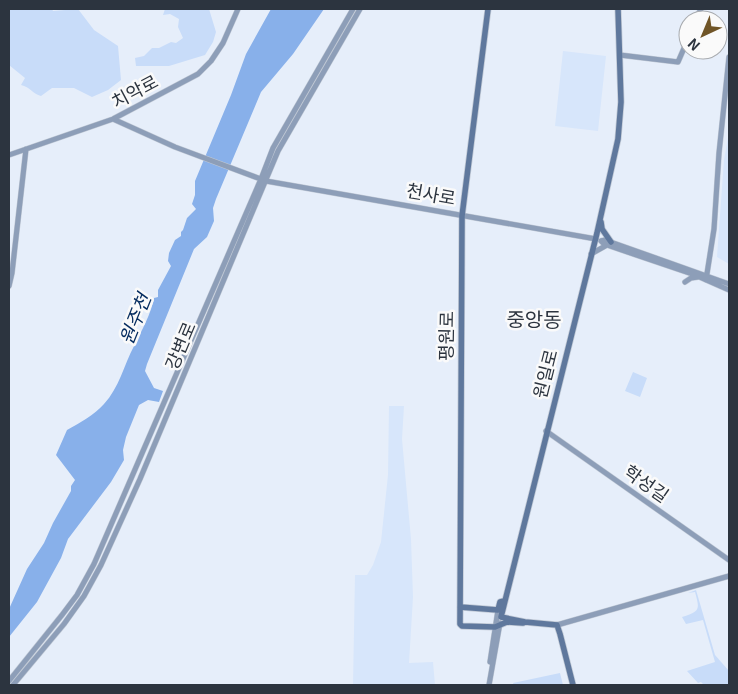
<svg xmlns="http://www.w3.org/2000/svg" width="738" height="694" viewBox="0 0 738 694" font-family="Georgia,'Noto Sans KR',serif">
  <rect width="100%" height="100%" fill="#e6eefa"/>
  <path fill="#d7e6fb" d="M563,51L606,56L598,131L555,126Z
    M729,132V264L717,257L724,160Z
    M389,406H404L402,439L411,539L413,597L409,663L433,662L435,685H353L355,575H367L373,565L381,542L388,475Z"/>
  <path fill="#c8dcf9" d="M9,9H52L53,11L65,10V9H78L94,30L118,46L121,80L108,90L92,97L74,88H52L41,96C33,94 30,87 21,85L25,78L9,65Z
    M165,9H209L216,32L213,42L205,55L169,66H136L135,58L144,56L152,48H159L171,42L176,43L183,38L178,27L179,19L170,14L163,15Z
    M633,372L647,378L640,397L625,391Z
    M696,590L715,655L729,671V685H704L701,682L698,683L687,671L715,662L703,620L686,624L682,617C700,611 700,610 695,592L688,593Z
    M560,673L563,685H514L513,683Z"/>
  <path fill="#88b0ea" d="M271,9H324L293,54L261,92L216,199L213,208L214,221L207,237L194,249L147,364L145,371L154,388L163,391L159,402L148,400L139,405L126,437L123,450L124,460L111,482L68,539L61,558L37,602L9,637V609L27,569L44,543L53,523L71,491V486L75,480L56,455L67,430C80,423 94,415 104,404C119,388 124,365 134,346C142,330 151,314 154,298L158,297V290L171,266L168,261L169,253L175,240L181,236V232L183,230L187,218L196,209L192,204L195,195V181L231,95L246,54Z"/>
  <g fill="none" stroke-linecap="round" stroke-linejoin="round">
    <g stroke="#c1c9d5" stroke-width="6">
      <path id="tertiary" d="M695,20L701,9
        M620,55L678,62L688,39
        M113,119L175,147L266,181L596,239
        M9,155L113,119L198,74L211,61L223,43L238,9
        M601,241L604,244L695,275L729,290
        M601,241L605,240L729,284
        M591,254L607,245
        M706,280L714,229L719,153L729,57
        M685,282L691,278L698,277
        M9,286L12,273L26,149
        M546,431L729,560
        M557,625L729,576
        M490,662L498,610
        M9,681L62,615L77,595L94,564L261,179L273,148L353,9
        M13,685L64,624L84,596L101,565L140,479L278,151L360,9
        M489,685L500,623"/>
    </g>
    <g stroke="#c1c9d5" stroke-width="7">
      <path id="secondary" d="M488,9L462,216L460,624L462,626L495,627L507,622L523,623
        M601,222L602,229L611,242
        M460,607L498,610L500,602L504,601
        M573,685L560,634L557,625L525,622L501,617L597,233L618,139L621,102L618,9"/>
    </g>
    <use href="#tertiary" stroke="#8d9eb8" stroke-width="5"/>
    <use href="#secondary" stroke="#5f789d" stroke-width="5.5"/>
  </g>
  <g text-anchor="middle" stroke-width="5" stroke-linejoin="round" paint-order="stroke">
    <g font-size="18" fill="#2c343f" stroke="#fafafa">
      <text transform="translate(135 92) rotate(-28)" y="6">치악로</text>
      <text transform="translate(431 195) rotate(10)" y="6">천사로</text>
      <text transform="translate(447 336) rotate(-89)" y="6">평원로</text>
      <text transform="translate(181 346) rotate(-67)" y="6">강변로</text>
      <text transform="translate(546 374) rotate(-76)" y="6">원일로</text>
      <text transform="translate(646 484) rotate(35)" y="6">학성길</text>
    </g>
    <g font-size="19" font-style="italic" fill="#062d60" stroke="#fafafa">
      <text transform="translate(135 319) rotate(-68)" y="7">원주천</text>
    </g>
    <g font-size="20" fill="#2c343f" stroke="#fafafa">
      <text x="534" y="327">중앙동</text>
    </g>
  </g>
  <rect width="738" height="694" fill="none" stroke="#2c343f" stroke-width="20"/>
  <g transform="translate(703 35) rotate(224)"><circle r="24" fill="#fafafa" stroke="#a8abaf"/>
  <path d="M0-4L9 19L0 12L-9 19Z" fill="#705527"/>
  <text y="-8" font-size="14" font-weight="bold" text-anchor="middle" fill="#2c343f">N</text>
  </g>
</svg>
